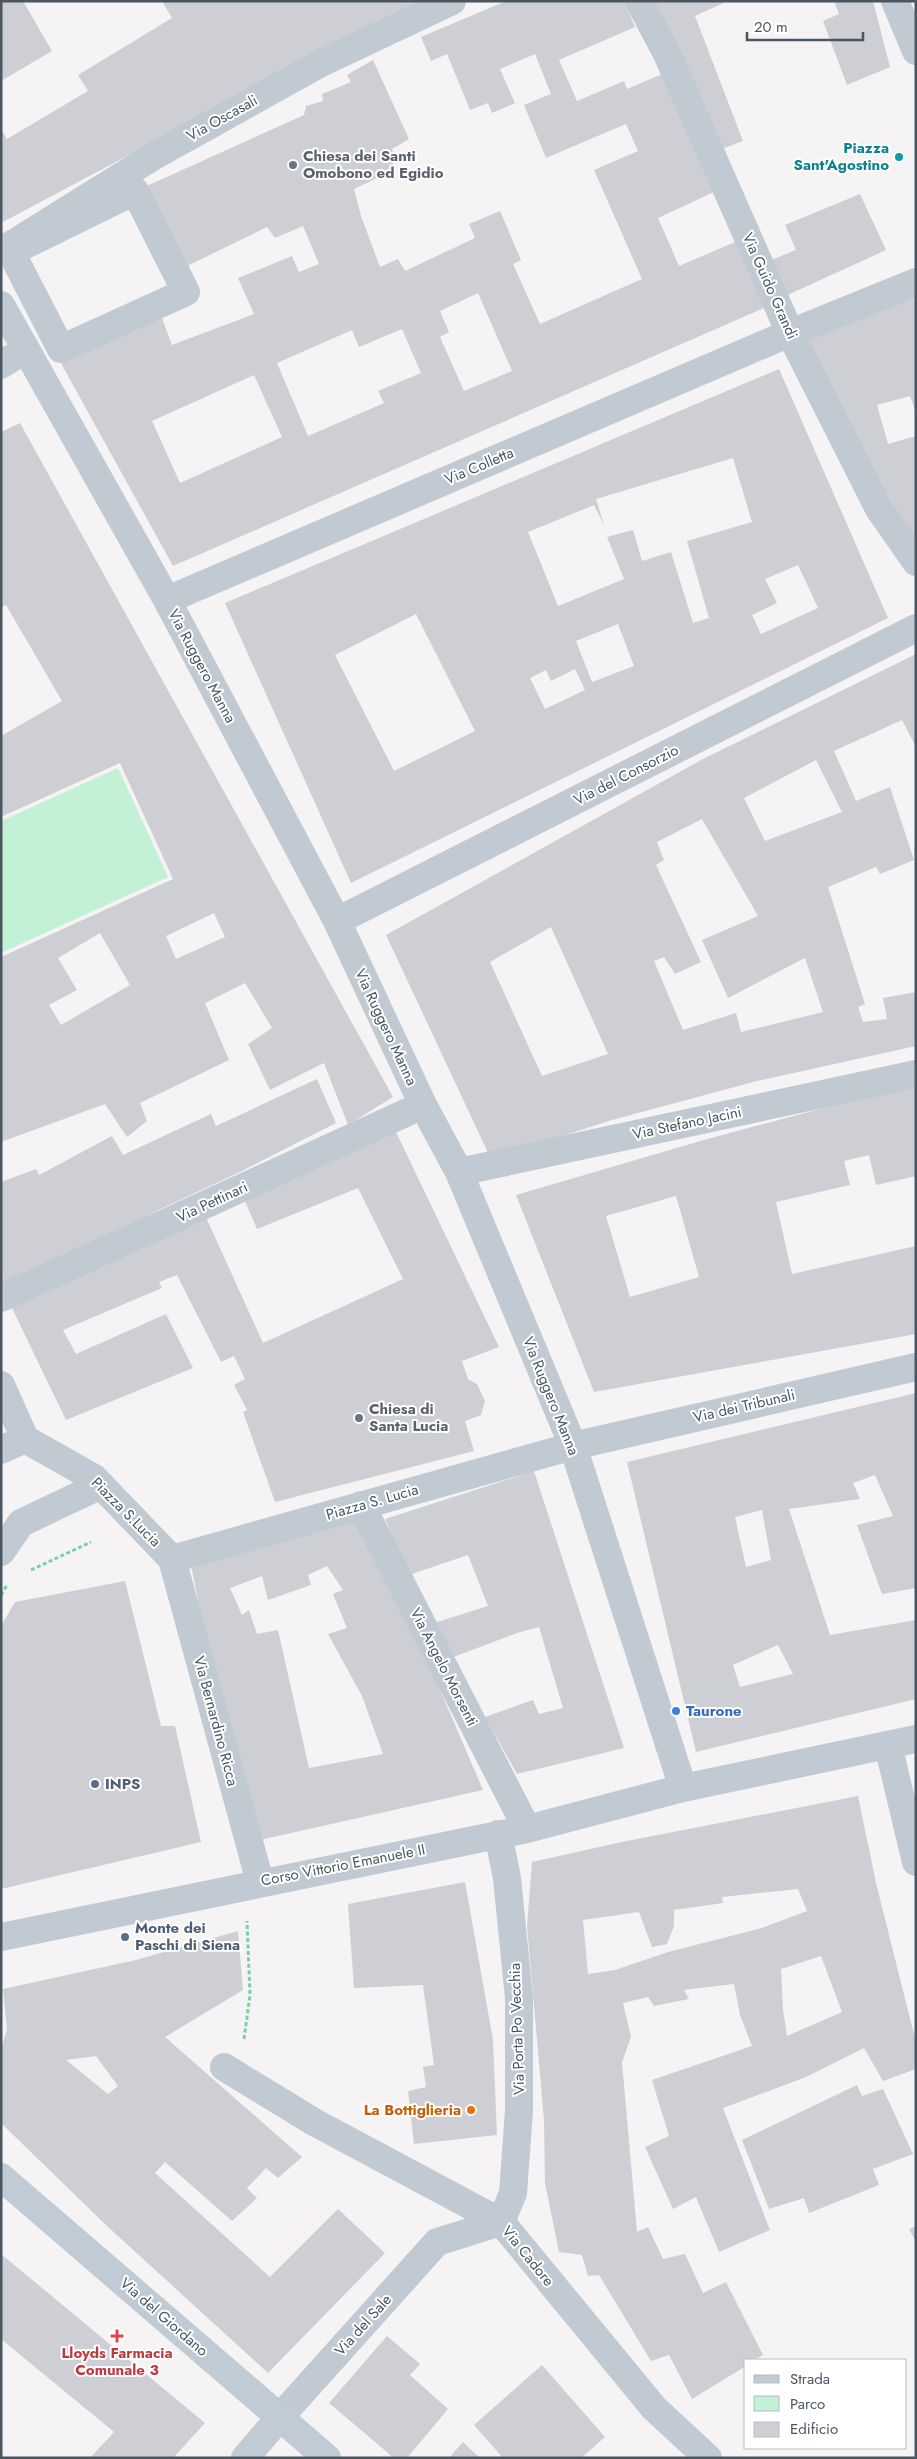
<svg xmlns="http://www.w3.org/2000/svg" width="917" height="2459" viewBox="0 0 917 2459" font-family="Jost,sans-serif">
  <rect width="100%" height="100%" fill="#f5f3f3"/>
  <path fill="#c3f1d5" d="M118,768L168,877L1,953V821Z"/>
  <path fill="#cdcfd5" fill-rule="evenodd" d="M1,1H23L52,51L1,81Z
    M162,1H419L1,223V129L7,139L88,91L78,75L172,18Z
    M506,1H624L635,27L559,60L577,101L624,81L627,89L662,74L714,192L658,218L679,266L735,242L764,308L173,566L57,356L159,310L172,345L254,314L238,278L292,256L299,272L319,264L303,226L275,238L267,227L179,270L140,189L304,115L306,106L323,101L322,94L351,82L347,75L373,60L409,139L392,149L395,159L390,172L354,189L361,216L380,267L398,259L405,271L475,238L469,224L500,211L521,260L513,264L540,324L642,279L594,170L638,151L626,124L546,158L524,105L551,94L535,54L500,69L515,103L492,113L488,103L470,110L447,54L431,61L421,37ZM478,293L512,371L464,391L440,337L449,332L440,311ZM402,329L421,373L378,391L384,403L308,436L277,363L352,330L359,347ZM254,375L282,437L180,483L152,421Z
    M653,1H728L695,16L743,141L719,150Z
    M834,1H873L890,67L847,85L823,21L839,14Z
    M860,194L886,250L781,298L766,262L796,250L785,225Z
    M916,296V413L910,396L877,405L888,444L916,436V550L806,339Z
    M779,369L888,618L351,883L225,603ZM733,458L752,522L687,541L709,618L693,623L671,552L642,561L633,530L607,537L624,579L558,606L528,532L594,505L604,525L596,499ZM798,565L818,608L761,634L752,615L777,603L765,579ZM416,614L475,731L394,771L335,655ZM618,624L634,666L592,682L576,641ZM575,669L585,690L545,709L530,678L546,670L551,681Z
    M20,423L393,1097L348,1125L324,1063L270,1090L248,1044L272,1028L245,983L205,1003L229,1060L140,1103L147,1121L127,1137L105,1104L1,1142V957L173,879L120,763L1,817V736L62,701L6,605L1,608V432ZM214,913L225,937L176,959L166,936ZM100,933L130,985L61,1025L49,1005L77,990L58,958Z
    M916,654V747L902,720L834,751L856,801L890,787L914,860L880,874L876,867L828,887L865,1004L858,1007L863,1022L887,1019L883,998L916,992V1046L757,1081L612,1120L491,1159L386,935L703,759ZM816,760L842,812L765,841L744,798ZM702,819L758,916L702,940L728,998L805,958L823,1012L741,1032L736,1013L683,1030L654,961L664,957L675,974L701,962L656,865L664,860L657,842ZM551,927L608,1054L542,1076L490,962Z
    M317,1079L336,1123L238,1173L154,1212L80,1253L1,1286V1182L36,1169L39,1175L112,1136L123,1155L211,1114L216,1126Z
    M916,1083V1176L876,1185L869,1155L844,1161L850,1185L776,1202L792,1274L916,1246V1334L594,1392L516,1195L704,1140ZM676,1196L699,1277L630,1297L606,1216Z
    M395,1130L499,1347L462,1361L468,1379L477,1384L485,1401L481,1415L465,1421L474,1451L275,1502L243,1412L247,1410L234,1385L245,1379L234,1356L221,1362L177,1275L159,1282L162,1288L63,1330L76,1354L166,1314L193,1368L66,1420L10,1304L205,1215L263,1343L403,1279L358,1188L257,1229L244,1199Z
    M916,1393V1588L882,1594L857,1525L893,1516L875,1475L853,1483L860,1499L789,1509L830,1635L916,1620V1699L696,1752L627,1462ZM762,1510L771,1560L746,1567L735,1517ZM778,1645L793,1674L740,1687L733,1665Z
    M534,1471L624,1748L517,1774L485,1717L533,1700L539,1714L563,1708L539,1627L517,1633L448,1659L431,1624L488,1606L468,1555L409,1575L385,1519Z
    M355,1517L435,1678L483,1790L260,1840L207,1647L191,1565ZM327,1566L343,1590L333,1594L347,1628L328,1634L362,1696L383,1754L309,1768L278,1630L257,1634L249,1610L242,1615L230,1588L262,1576L268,1600L311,1585L308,1575Z
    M125,1581L161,1726H175L201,1842L1,1889V1626L15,1602Z
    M858,1796L876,1883L916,2042V2069L883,2081L864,2048L806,2077L723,2108L770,2230L719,2252L696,2197L673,2209L645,2147L669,2136L652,2080L752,2046L740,2015L734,1984L684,1990L689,1999L654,2006L648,1997L623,2003L631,2037L622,2062L637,2232L648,2227L663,2259L685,2254L703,2293L726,2282L763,2355L754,2360H746V2366L692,2399L669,2355L651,2361L599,2275L588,2276L582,2255L559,2252L545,2183L544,2120L527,1926L532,1862L622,1842ZM798,1889L807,1911L762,1928L668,1952L615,1970L588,1974L583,1920L639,1912L652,1947L667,1944L674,1926V1910L723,1903L722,1897ZM821,1956L842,2012L787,2036L783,2010L781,1969Z
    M465,1882L493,2040L497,2135L414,2144L408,2091L426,2087L423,2067L434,2065L423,1985L354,1988L348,1904Z
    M238,1931L243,1990L165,2037L302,2157L278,2178L266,2168L247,2188L257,2198L232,2221L165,2162L155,2173L270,2277L338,2209L385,2253L268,2373L107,2226L1,2123V2049L7,2030L3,1989L136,1960ZM96,2056L118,2086L108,2094L66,2060Z
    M857,2085L862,2096L883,2089L913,2154L873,2169L879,2185L809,2213L804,2198L769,2209L742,2140Z
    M916,2226V2242L909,2229Z
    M1,2254L205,2423L173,2458H90L114,2432L1,2339Z
    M387,2336L420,2364L410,2375L448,2409L407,2458H394L329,2403Z
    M542,2365L605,2437L581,2458H503L474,2425Z
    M463,2442L480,2458H449Z"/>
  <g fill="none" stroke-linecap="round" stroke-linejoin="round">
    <path stroke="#7ad0a6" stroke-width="3" stroke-dasharray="4 2.5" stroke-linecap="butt" d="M31,1570L91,1542
      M1,1595L7,1585
      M244,2039L250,1995L247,1921"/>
    <path stroke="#c1cad2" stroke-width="28" d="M639,1L668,56L790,333L879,509L916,562
      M895,1L916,51
      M135,191L186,292L61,349L11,252Z
      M1,251L154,156L321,63L452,1
      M1,305L167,600L337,921L423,1105L459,1172L573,1446L683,1788
      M1,365L25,350
      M167,600L790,333L916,282
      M337,921L916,628
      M459,1172L916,1074
      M1,1298L423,1105
      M1,1385L25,1439
      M25,1439L94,1478L172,1559L260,1882
      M1,1450L25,1439
      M361,1505L527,1829
      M1,1552L21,1523L101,1485
      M172,1559L573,1446L916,1367
      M888,1745L916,1862
      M1,1937L527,1829L683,1788L916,1739
      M224,2067L314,2122L501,2222L654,2408L708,2458
      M280,2417L437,2242L501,2222L513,2193L519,2111V1998L507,1878L498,1834"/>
    <path stroke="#c1cbd6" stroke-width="28" d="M1,2177L327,2458
      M245,2458L280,2417"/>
  </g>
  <circle fill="#0f9aa8" stroke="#fff" stroke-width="2" cx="899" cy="157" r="5"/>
  <g fill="#6b7280" stroke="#fff" stroke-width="2">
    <circle cx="293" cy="165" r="5"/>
    <circle cx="359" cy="1418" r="5"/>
  </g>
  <circle fill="#3f7fe0" stroke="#fff" stroke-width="2" cx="676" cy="1711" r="5"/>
  <g fill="#5c6f8a" stroke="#fff" stroke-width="2">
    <circle cx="95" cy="1784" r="5"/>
    <circle cx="125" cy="1937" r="5"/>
  </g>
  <circle fill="#e8710a" stroke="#fff" stroke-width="2" cx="471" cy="2110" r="5"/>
  <path fill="#e0444e" stroke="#fff" stroke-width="2" d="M114.5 2328.5h5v5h5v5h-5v5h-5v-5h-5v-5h5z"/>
  <g text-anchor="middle" stroke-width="4" stroke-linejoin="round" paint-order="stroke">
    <g font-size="15" fill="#4a5661" stroke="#fff">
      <text transform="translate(222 118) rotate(-29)" y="5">Via Oscasali</text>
      <text transform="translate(770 286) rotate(66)" y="5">Via Guido Grandi</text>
      <text transform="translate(479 466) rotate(-23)" y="5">Via Colletta</text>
      <text transform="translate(202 666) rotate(62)" y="5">Via Ruggero Manna</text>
      <text transform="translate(626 775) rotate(-27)" y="5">Via del Consorzio</text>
      <text transform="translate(386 1027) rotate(65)" y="5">Via Ruggero Manna</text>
      <text transform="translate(687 1123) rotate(-12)" y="5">Via Stefano Jacini</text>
      <text transform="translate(212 1202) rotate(-25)" y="5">Via Pettinari</text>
      <text transform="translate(551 1396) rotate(68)" y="5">Via Ruggero Manna</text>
      <text transform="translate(744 1406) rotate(-13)" y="5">Via dei Tribunali</text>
      <text transform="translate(372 1502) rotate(-16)" y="5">Piazza S. Lucia</text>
      <text transform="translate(126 1512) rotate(45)" y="5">Piazza S.Lucia</text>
      <text transform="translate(444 1667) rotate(63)" y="5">Via Angelo Morsenti</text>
      <text transform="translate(216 1721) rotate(75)" y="5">Via Bernardino Ricca</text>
      <text transform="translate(343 1865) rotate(-11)" y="5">Corso Vittorio Emanuele II</text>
      <text transform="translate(517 2029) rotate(-92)" y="5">Via Porta Po Vecchia</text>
      <text transform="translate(528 2256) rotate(51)" y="5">Via Cadore</text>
      <text transform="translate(164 2317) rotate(41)" y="5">Via del Giordano</text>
      <text transform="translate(363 2325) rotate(-48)" y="5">Via del Sale</text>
    </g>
    <g font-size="15" font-weight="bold" fill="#0d838f" stroke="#fff" text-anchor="end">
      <text x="889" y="153">Piazza<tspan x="889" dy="17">Sant'Agostino</tspan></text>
    </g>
    <g font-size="15" font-weight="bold" fill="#5b616d" stroke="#fff" text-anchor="start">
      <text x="303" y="161">Chiesa dei Santi<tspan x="303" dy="17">Omobono ed Egidio</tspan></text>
      <text x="369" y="1414">Chiesa di<tspan x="369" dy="17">Santa Lucia</tspan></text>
    </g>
    <g font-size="15" font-weight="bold" fill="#366cbe" stroke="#fff" text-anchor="start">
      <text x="686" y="1716">Taurone</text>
    </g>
    <g font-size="15" font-weight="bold" fill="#4e5e75" stroke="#fff" text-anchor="start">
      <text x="105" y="1789">INPS</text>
      <text x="135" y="1933">Monte dei<tspan x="135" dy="17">Paschi di Siena</tspan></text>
    </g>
    <g font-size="15" font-weight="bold" fill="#c56008" stroke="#fff" text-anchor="end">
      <text x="461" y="2115">La Bottiglieria</text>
    </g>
    <g font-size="15" font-weight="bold" fill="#be3a42" stroke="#fff">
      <text x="117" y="2358">Lloyds Farmacia<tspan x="117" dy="17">Comunale 3</tspan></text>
    </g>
  </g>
  <rect width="917" height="2459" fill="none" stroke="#4a5661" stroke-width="5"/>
  <rect x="744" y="2359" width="162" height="90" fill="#ffffff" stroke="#b7bbc0"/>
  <rect x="754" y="2375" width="25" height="8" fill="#c1cbd6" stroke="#b7bbc0"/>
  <text x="790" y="2384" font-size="15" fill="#4a5661">Strada</text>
  <rect x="754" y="2396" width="25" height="15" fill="#c3f1d5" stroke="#b7bbc0"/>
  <text x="790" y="2409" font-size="15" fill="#4a5661">Parco</text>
  <rect x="754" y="2422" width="25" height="15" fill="#cdcfd5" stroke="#b7bbc0"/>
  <text x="790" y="2434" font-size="15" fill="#4a5661">Edificio</text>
  <path d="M747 32v8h116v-8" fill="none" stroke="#4a5661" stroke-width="2.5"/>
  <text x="754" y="32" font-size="15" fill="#4a5661" stroke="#ffffff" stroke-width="4" paint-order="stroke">20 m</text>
</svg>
